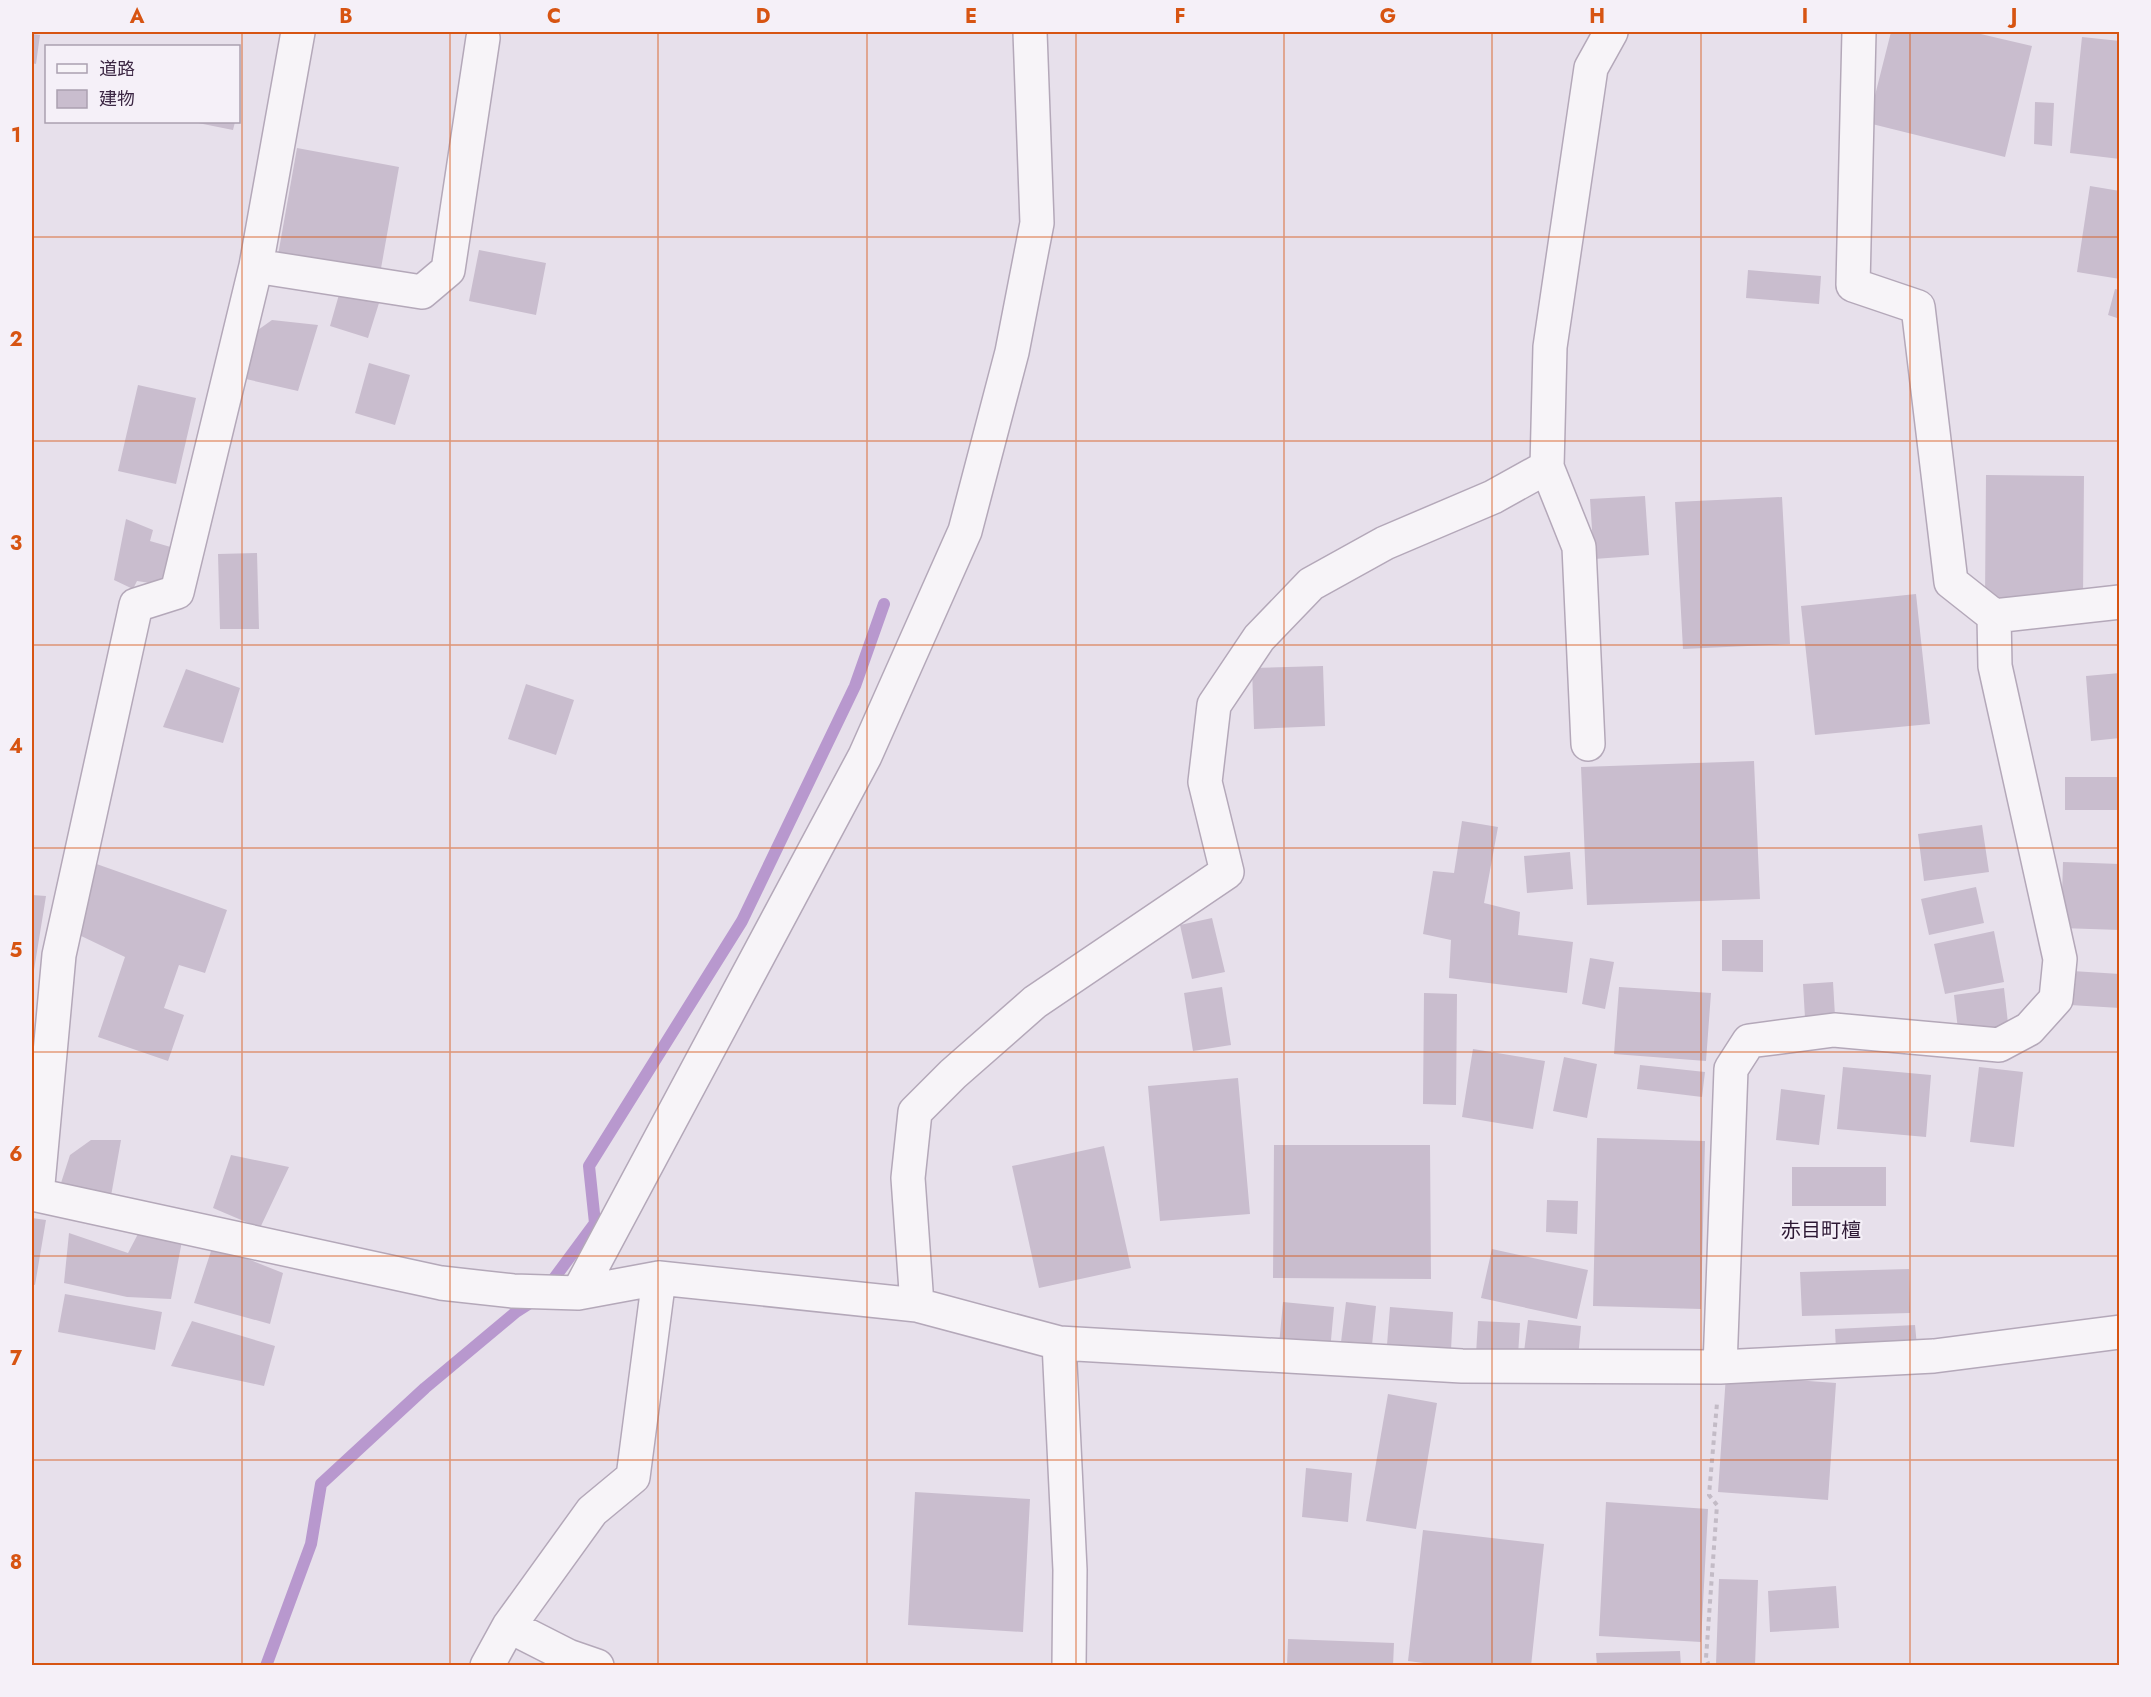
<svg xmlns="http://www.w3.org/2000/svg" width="2151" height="1697" viewBox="0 0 2151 1697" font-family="Jost,'Noto Sans JP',sans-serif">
  <rect width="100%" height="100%" fill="#e7e0eb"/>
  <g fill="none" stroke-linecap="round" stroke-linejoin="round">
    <path stroke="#b898ce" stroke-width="12" d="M266,1666L311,1544L321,1484L425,1388L516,1312L541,1296L595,1223L589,1166L742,921L855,686L884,604"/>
  </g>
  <path fill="#c9bdce" d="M1891,32H1972L2032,46L2005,157L1868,123Z
    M32,34L40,35L36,64L32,63Z
    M2082,37L2120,41V159L2070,153Z
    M2035,102L2054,103L2052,146L2034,144Z
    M198,123V122H235L233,130Z
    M297,148L399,167L380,274L278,255Z
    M2090,186L2120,191V279L2077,272Z
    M479,250L546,263L536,315L469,301Z
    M1748,270L1821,276L1819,304L1746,298Z
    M2115,289L2120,290V319L2108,315Z
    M340,291L379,303L368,338L330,326Z
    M272,320L318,325L298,391L237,377L244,340Z
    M369,363L410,375L395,425L355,413Z
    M138,385L196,398L176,484L118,471Z
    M1986,475L2084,476L2083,600L1985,599Z
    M1645,496L1649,555L1594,559L1590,499Z
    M1782,497L1790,644L1683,649L1675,502Z
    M126,519L153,530L150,541L174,548L163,585L137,581L133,589L114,580Z
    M257,553L259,629H220L218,554Z
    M1916,594L1930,724L1815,735L1801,606Z
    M1323,666L1325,726L1254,729L1252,668Z
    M186,669L240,688L223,743L163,727Z
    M2120,673V738L2091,741L2086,676Z
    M526,684L574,700L556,755L508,739Z
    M1754,761L1760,899L1587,905L1581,767Z
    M2065,777H2120V810H2065Z
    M1462,821L1498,827L1484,903L1520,912L1518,935L1573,942L1567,993L1449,978L1451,940L1423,934L1433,871L1454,873Z
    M1982,825L1989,872L1924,881L1918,834Z
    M1570,852L1573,889L1527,893L1524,856Z
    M88,861L227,910L205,973L179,965L164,1008L184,1015L168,1061L98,1037L125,957L77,934Z
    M2063,862L2120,864V930L2061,928Z
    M1976,887L1984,923L1929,935L1921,899Z
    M32,895L46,896L34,970L32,969Z
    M1212,918L1225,972L1192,979L1180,925Z
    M1994,931L2004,982L1945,994L1934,944Z
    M1722,940H1763V972L1722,971Z
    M1590,958L1614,962L1605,1009L1582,1004Z
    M2072,971L2120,974V1008L2070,1005Z
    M1833,982L1835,1016L1805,1018L1803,984Z
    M1222,987L1231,1045L1193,1051L1184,993Z
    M1619,987L1711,993L1706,1061L1614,1054Z
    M2004,988L2009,1032L1959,1038L1954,995Z
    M1424,993L1457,994L1456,1105L1423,1104Z
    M1473,1049L1545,1061L1533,1129L1462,1117Z
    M1564,1057L1597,1064L1587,1118L1553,1111Z
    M1640,1065L1705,1072L1702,1097L1637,1089Z
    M1843,1067L1931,1075L1926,1137L1837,1129Z
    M1979,1067L2023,1072L2014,1147L1970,1142Z
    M1238,1078L1250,1214L1160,1221L1148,1086Z
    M1781,1089L1825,1095L1819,1145L1776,1140Z
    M1597,1138L1705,1141L1701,1309L1593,1306Z
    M91,1140H121L111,1196L60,1186L70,1155Z
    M1274,1145H1430L1431,1279L1273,1278Z
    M1104,1146L1131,1268L1039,1288L1012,1166Z
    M231,1155L289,1167L260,1228L213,1208Z
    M1792,1167H1886V1206H1792Z
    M1547,1200L1578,1201L1577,1234L1546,1232Z
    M32,1218L46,1220L35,1285L32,1284Z
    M139,1232L182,1241L171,1299L127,1297L64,1283L69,1233L128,1253Z
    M213,1245L283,1273L270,1324L194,1303Z
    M1492,1249L1588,1270L1577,1319L1481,1298Z
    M1909,1269L1910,1313L1802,1316L1800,1272Z
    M65,1294L162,1312L155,1350L58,1332Z
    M1283,1302L1334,1307L1330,1351L1279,1345Z
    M1346,1302L1376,1306L1372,1345L1341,1342Z
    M1390,1307L1453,1312L1451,1350L1387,1345Z
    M1528,1320L1581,1326L1578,1358L1524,1352Z
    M192,1321L275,1346L264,1386L171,1366Z
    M1478,1321L1520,1323L1518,1356L1476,1354Z
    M1915,1325L1917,1346L1836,1350L1835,1329Z
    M1726,1375L1836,1383L1828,1500L1718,1492Z
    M1388,1394L1437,1403L1416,1529L1366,1521Z
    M1306,1468L1352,1473L1348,1522L1302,1517Z
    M915,1492L1030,1499L1023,1632L908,1625Z
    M1606,1502L1708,1509L1701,1642L1599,1636Z
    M1423,1530L1544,1544L1531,1666H1447L1408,1661Z
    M1719,1579L1758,1580L1755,1666L1716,1665Z
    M1836,1586L1839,1628L1770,1632L1768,1591Z
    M1288,1639L1394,1643L1393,1666H1287Z
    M1680,1651L1681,1666H1597L1596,1653Z"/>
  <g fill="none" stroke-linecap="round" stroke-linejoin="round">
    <g stroke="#b4a8b9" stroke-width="36">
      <path id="street" d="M1859,32L1853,285L1918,307L1951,582L1994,616L2120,602
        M256,266L422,292L448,270L483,38
        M1547,467L1579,547L1588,744
        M32,1194L441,1283L513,1291L578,1293L659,1278L917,1305L1059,1343L1462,1366L1720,1367L1934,1356L2120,1332
        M37,1195L59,955L136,605L177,592L256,266L298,32
        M578,1293L865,756L965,531L1012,352L1037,223L1030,32
        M917,1305L908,1178L915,1112L953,1074L1035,1002L1227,872L1205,782L1214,705L1259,638L1311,584L1385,543L1493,497L1547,467L1550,347L1591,68L1611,32
        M1059,1343L1070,1570L1069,1666
        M1720,1367L1731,1069L1749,1041L1834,1030L1999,1045L2029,1029L2056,999L2060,959L1995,666L1994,616
        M509,1626L568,1656L597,1666
        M487,1666L509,1626L592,1511L633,1477L659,1278"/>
    </g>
    <path stroke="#c3bbc6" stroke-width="4" stroke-dasharray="4.5 4.5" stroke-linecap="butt" d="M1709,1666L1706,1658L1717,1505L1709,1495L1717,1403"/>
    <use href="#street" stroke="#f7f4f8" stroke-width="33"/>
  </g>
  <path fill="none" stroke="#d75412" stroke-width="1.5" stroke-opacity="0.55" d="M242,32V1666M450,32V1666M658,32V1666M867,32V1666M1076,32V1666M1284,32V1666M1492,32V1666M1701,32V1666M1910,32V1666M32,237H2120M32,441H2120M32,645H2120M32,848H2120M32,1052H2120M32,1256H2120M32,1460H2120"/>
  <g text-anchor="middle" stroke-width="4.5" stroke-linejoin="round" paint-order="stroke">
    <g font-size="20" fill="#2e1935" stroke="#f5f0f8">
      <text x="1821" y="1237">赤目町檀</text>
    </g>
  </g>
  <rect width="2151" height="1697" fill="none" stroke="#f5f0f8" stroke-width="66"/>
  <rect x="45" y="45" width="195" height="78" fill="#f5f0f8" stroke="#aba0b0" stroke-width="1.5"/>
  <rect x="57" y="64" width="30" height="9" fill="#f7f4f8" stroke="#aba0b0" stroke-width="1.5"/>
  <text x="99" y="75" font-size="18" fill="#3c2744">道路</text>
  <rect x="57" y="90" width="30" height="18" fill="#c9bdce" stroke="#aba0b0" stroke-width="1.5"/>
  <text x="99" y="105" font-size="18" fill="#3c2744">建物</text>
  <rect x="33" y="33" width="2085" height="1631" fill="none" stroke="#d75412" stroke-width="2"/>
  <g font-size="20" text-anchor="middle" font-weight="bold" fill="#d75412">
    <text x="137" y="23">A</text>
    <text x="346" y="23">B</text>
    <text x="554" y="23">C</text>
    <text x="763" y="23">D</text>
    <text x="971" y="23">E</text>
    <text x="1180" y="23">F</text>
    <text x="1388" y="23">G</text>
    <text x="1597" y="23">H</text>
    <text x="1805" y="23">I</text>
    <text x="2014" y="23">J</text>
    <text x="16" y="142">1</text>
    <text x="16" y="346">2</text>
    <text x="16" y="550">3</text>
    <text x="16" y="753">4</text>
    <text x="16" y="957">5</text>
    <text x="16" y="1161">6</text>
    <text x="16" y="1365">7</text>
    <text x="16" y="1569">8</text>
  </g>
</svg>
